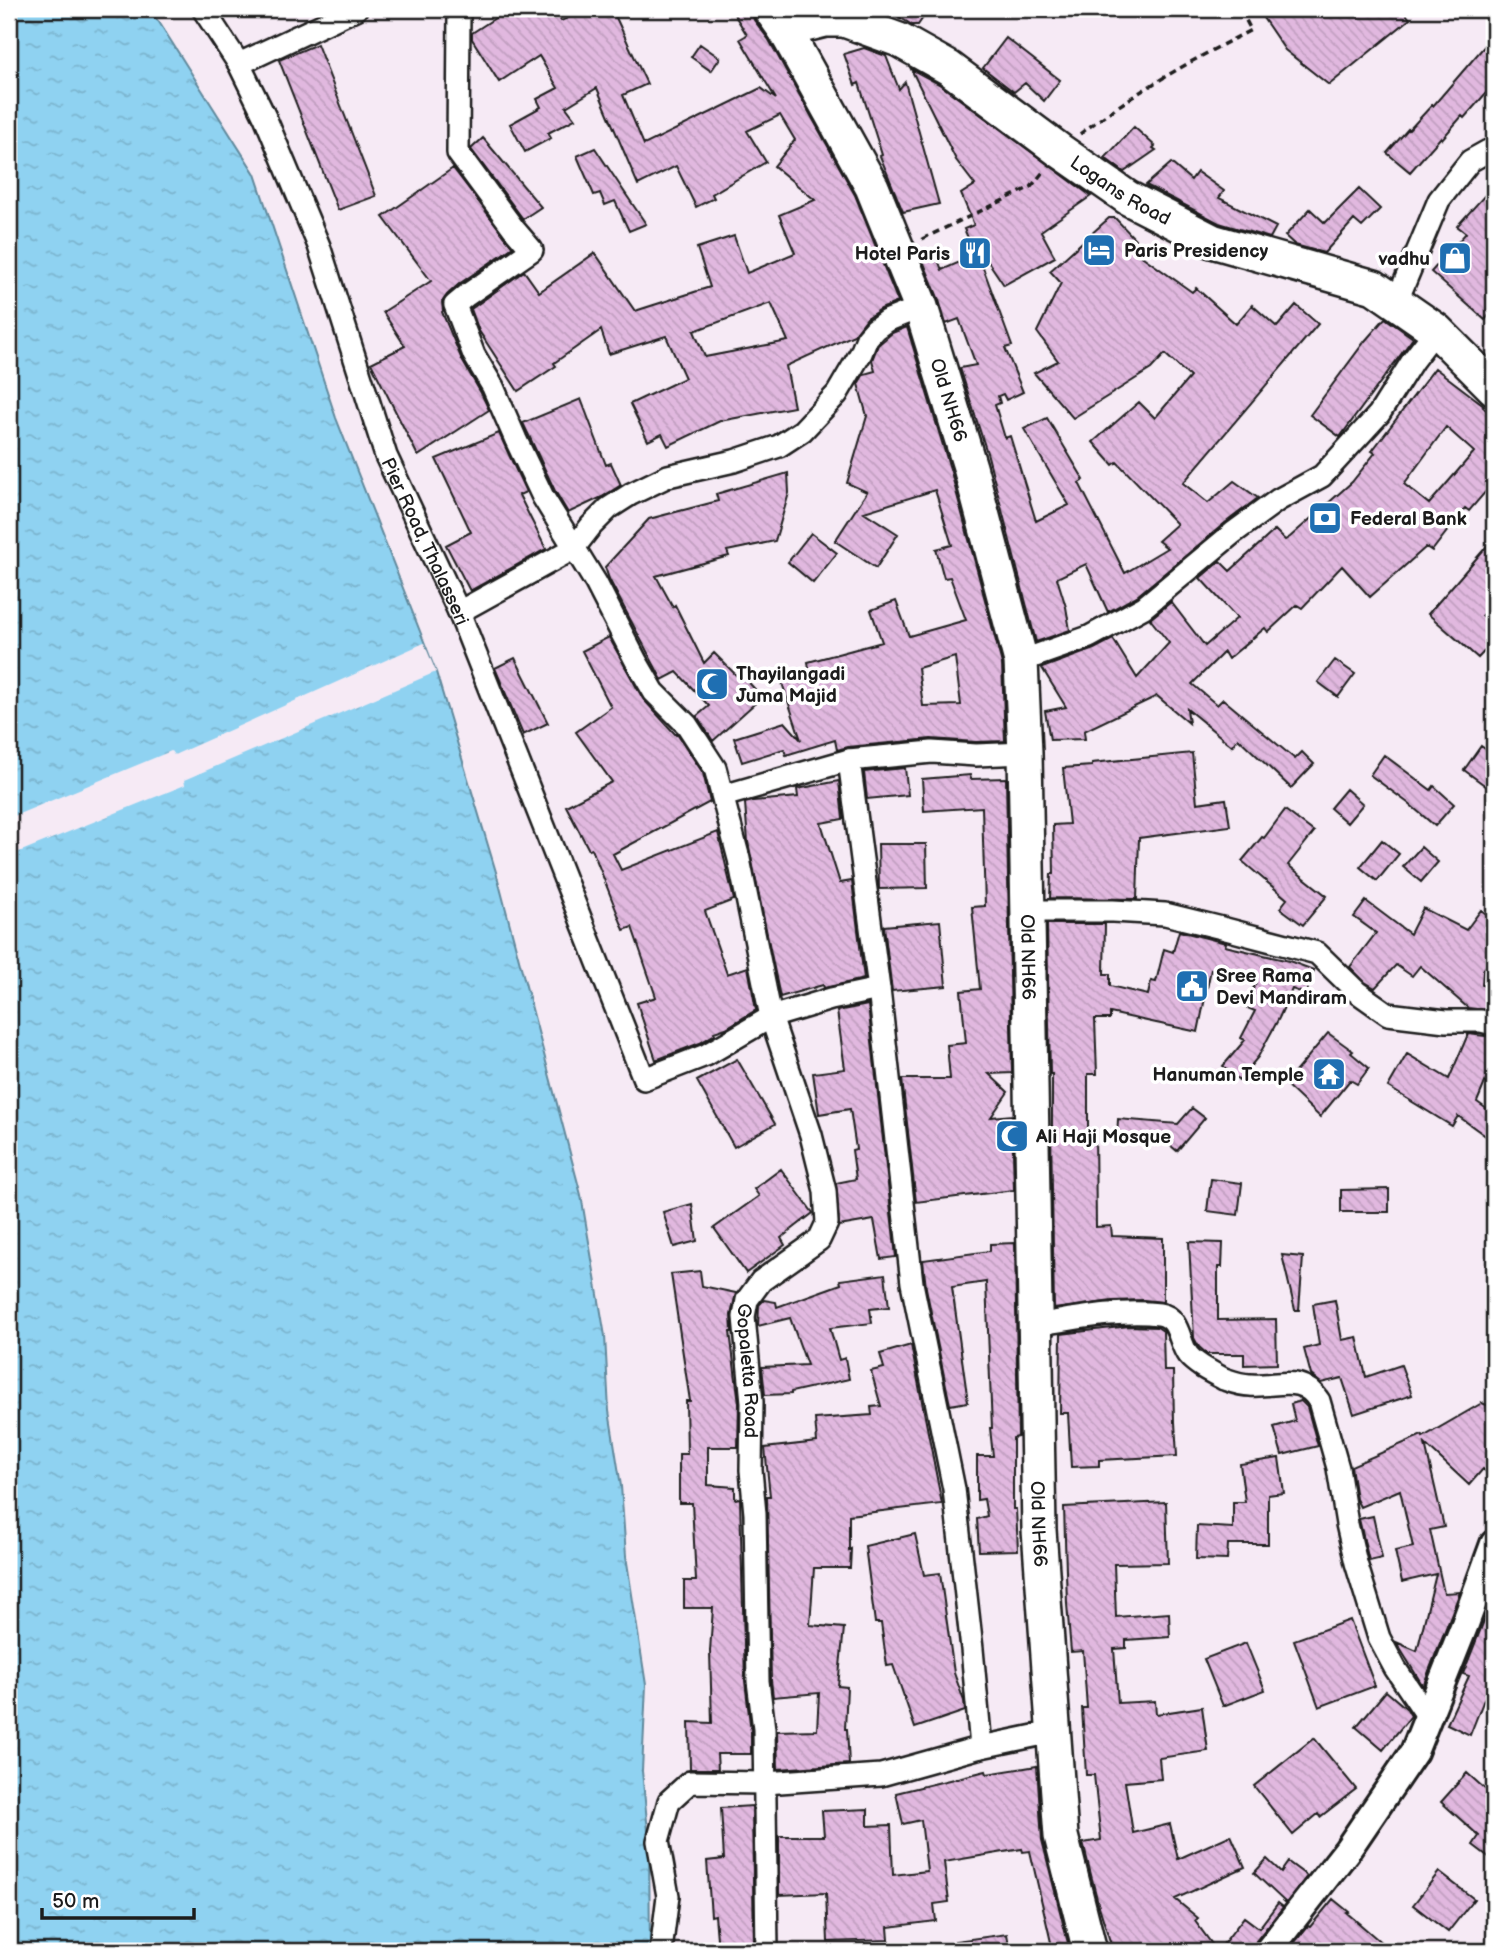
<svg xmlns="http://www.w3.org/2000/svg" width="1503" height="1960" viewBox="0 0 1503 1960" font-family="'Balsamiq Sans',sans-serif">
  <defs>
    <pattern id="water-ripples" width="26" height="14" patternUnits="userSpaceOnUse" patternTransform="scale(1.75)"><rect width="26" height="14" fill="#8fd2f1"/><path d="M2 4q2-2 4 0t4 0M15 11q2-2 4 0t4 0" fill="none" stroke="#7bb4ce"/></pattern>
    <pattern id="building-back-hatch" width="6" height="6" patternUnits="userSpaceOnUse" patternTransform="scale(1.75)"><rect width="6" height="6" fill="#e1b8df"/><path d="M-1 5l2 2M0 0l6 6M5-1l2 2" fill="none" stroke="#c09ebf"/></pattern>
  </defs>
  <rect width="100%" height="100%" fill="#f6eaf5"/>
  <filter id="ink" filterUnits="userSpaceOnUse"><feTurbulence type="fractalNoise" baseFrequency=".0143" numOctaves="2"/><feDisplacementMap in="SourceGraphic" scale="14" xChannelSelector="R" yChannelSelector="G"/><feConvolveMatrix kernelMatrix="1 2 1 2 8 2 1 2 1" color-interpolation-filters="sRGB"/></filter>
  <g filter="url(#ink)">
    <path fill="url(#water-ripples)" stroke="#61899c" stroke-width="2" d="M9,9H147L159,22L255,174L336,418L436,672L496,872L581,1195L605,1336L609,1411L621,1486L626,1556L646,1685L642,1771L649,1841L650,1951H9Z"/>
    <path fill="#f6eaf5" d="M424,643L436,672L184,780L185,785L9,856V818L171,751L174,755Z"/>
    <path fill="url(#building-back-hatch)" stroke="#1c1c1c" stroke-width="2" fill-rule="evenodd" d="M509,9H555L561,21L587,9H612L647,84L623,95L644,145L761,88L776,99L740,39L747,35L731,9H751L754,20L769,40L855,195L898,302L881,309L867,318L854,335L786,366L794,407L720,421L668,446L662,434L648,441L630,404L685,378L666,336L609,354L601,330L554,363L556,366L518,391L479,331L471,309L524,271L539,292L595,253L635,311L710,287L697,248L734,236L747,273L795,253L779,215L815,200L774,166L795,140L780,115L747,131L766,162L712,194L714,198L696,207L676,166L638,185L597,88L566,107L575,119L548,133L551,138L525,152L510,124L541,107L537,99L558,88L539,56L499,82L472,39V33ZM771,303L788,341L705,357L694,331Z
      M887,9H929L918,25H912Z
      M1257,9H1402L1410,19L1329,85L1285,50Z
      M1494,35V84L1464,118L1462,116L1442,139L1441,137L1410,172L1387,153L1408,129L1409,130L1432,105L1433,106Z
      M1006,38L1060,80L1044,101L1025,83L1014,92L983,68Z
      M317,44L376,196L338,210L279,60Z
      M700,44L720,58L711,71L691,57Z
      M864,48L886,56L899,89L905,82L939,204L903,212L880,156L882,155L859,83L855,85L844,54Z
      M911,69L939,84L1091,196L1041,231L1055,257L1004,285L979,248L974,251L964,229L974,225L961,194L975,185L956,160Z
      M1134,127L1155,146L1153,148L1156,150L1124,172L1105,158Z
      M483,138L541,207L523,219L471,149Z
      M595,148L627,196L646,224L629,231L615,201L605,205L600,193L594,195L577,156Z
      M1171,163L1191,180L1197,172L1224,191L1219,198L1276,227L1270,238L1219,223L1146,185Z
      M453,168L513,247L459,284L447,295L442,302L443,311L442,312L462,360L481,393L489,410L418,456L371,363L405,346L383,312L431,281L383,217Z
      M1494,185V309L1485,320L1431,272L1466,233L1457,226Z
      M1359,189L1380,209L1362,227L1354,220L1324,253L1295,245L1285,236L1310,209L1325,223Z
      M1109,218H1115L1135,239L1129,247L1192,292L1196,288L1236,324L1252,305L1277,327L1296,305L1318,324L1183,483L1208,503L1234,481L1258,498L1225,523L1137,596L1108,612L1086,564L1057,578L1066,607L1070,630L1036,642L988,456L960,368L976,365L959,319L946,324L939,300L921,256L934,250L942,270L978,254L1012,346L1005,348L1023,392L1006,400L1003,394L998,396L1000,403L995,405L1005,438L1010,436L1036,521L1069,505L1024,429L1047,418L1084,480L1079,483L1125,573L1167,548L1158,541L1177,524L1117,462L1113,465L1093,442L1139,402L1155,418L1190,377L1165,354L1151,369L1073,418L1034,373L1058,361L1037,332L1061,283L1050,271Z
      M1385,318L1413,338L1340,437L1310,415L1365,341Z
      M907,327L951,472L1002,664L1005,741L976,742L931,739L848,747L837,750L835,740L786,755L784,749L742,762L734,738L785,722L801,740L780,677L809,668L808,662L882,642L871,610L896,601L909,636L966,620L950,577L944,578L936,549L952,545L935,490L864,512L898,534L876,568L835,541L867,492L847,483L867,416L858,384L864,374L875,371L872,360L878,345L892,333ZM955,657L961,705L923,706L918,668Z
      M1435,368L1485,406L1483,407L1494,417V482L1469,511L1465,508L1432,551L1426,547L1370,597L1342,566L1302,608L1297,605L1268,632L1265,628L1228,659L1224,652L1192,684L1217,705L1223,699L1295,759L1302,752L1314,764L1291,788L1238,738L1232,746L1187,709L1189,723L1157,696L1084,731L1085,739L1050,740L1045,711L1066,707L1042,668L1094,649L1113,639L1137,678L1169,643L1150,619L1171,602L1205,646L1237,618L1200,578L1220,561L1230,571L1275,530L1285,540L1290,537L1352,482L1375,453L1372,451ZM1446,427L1474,452L1429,504L1404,484Z
      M581,399L606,465L611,463L621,485L602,497L568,513L555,491L523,423Z
      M499,433L526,492L519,495L546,549L470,591L446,545L471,532L436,459Z
      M788,473L789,493L775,541L727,551L729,556L656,576L673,607L675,605L704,663L714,653L739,678L742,675L762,697L713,741L697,716L709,706L677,672L662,680L609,579L605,567L649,519L718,501L716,494Z
      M811,533L837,553L813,583L788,562Z
      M1494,538V602L1482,615L1494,626V641L1478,658L1428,614Z
      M609,637L643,699L676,735L677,734L703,773L710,802L613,854L621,870L718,832L734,900L705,911L727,974L748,967L756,1010L726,1028L714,1032L715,1034L700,1043L656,1060L637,1003L656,997L632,927L624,930L592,849L589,850L566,806L612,782L576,732L611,707L582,651Z
      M515,658L548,723L523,735L495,668Z
      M1335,660L1355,674L1338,697L1318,682Z
      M1481,746L1494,755V792L1464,770Z
      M1192,753L1197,803L1226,799L1230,826L1139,838L1137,899L1050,898L1051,874H1054L1053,825L1069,824L1063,768L1092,766V763Z
      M1384,755L1431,790L1434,786L1454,804L1435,826L1408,803L1370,775Z
      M905,768L908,795L867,799L864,772Z
      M970,775L971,779L1006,778L1012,1073L989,1074L1008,1092L991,1117L1012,1115L1014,1190L916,1202L902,1079H950L947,1045L966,1043L961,991L980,989L972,907L985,906L982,807L924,811L922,779Z
      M839,781L843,819L821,823L840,883L852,881L864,979L824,988L823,985L780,997L748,842L745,803L753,801L798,797L797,789Z
      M1346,789L1363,804L1347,823L1330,808Z
      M1285,810L1314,832L1288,865L1327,896L1303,925L1280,908L1287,899L1242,861L1262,837L1264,838Z
      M1382,840L1399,854L1377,881L1360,867Z
      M878,844H926L927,888L879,889Z
      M1421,847L1438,862L1421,882L1403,867Z
      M1366,901L1410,934L1423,908L1466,930L1481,910L1494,920V955L1483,970L1482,985L1488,988L1494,973V1011L1468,1008L1420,966L1412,976L1396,965L1375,988L1365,982L1350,967L1376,933L1354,917Z
      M940,921L946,986L892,991L884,926Z
      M1047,924H1105L1104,974H1110V986L1148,995L1151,981L1156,982L1164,949L1173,952L1179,931L1226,943L1225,946L1289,961L1314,970L1306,994L1292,989L1279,1018L1258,1057L1239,1080L1223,1066L1245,1040L1241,1038L1255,1011L1245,1007L1257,980L1211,969L1198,1032L1110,1013V1019H1095L1097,1074H1088V1129H1095L1096,1227L1111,1226L1112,1236L1163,1238V1302L1144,1300L1112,1301L1054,1309L1051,1129H1052V1074H1050Z
      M868,1005L896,1257L881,1259L874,1220L839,1226L836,1183L856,1179L852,1150L856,1149L850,1109L819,1114L813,1073L845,1069L837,1011Z
      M1328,1033L1353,1051L1351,1053L1369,1068L1357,1084L1350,1080L1320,1117L1285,1084Z
      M1468,1034L1494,1037V1061L1477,1102L1494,1114V1142L1458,1116L1452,1126L1388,1087L1407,1054L1449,1079Z
      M737,1059L775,1124L734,1147L697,1081Z
      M1192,1108L1205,1118L1177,1151L1164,1140L1117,1137L1118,1119L1178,1124Z
      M781,1169L813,1213L781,1238L785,1245L746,1273L714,1228L759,1196L754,1189Z
      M1211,1179L1242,1183L1238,1215L1207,1211Z
      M1389,1189V1212H1341V1190Z
      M692,1204L697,1241L674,1247L663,1212Z
      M1189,1242L1223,1243L1222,1267H1218V1320L1276,1319L1277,1364L1244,1365V1354H1207L1199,1347L1194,1338Z
      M1015,1243L1018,1437L1013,1438V1509H1016L1018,1550L979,1551L977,1519L987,1516L984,1499L977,1500V1456H993L990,1428H992L986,1282L952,1287L968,1402L950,1405L926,1288L923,1260L990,1251V1244Z
      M1282,1255L1303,1257L1299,1310H1295Z
      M700,1271L702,1286L736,1293L731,1315L732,1332H730L739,1403L738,1447H708V1485L735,1487V1499L740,1498L745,1681L751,1732V1754H717L718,1769H690L689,1722L712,1723L710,1651L713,1608H684V1581H696L692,1503H679V1454H687L686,1401H690L671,1274Z
      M885,1274L889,1307L870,1309L872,1323L830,1328L839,1360L845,1358L849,1379L791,1392V1394L765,1395L762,1367L807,1365L790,1318L758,1326L759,1305L764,1300L776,1302L777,1307L841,1284L840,1280Z
      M1335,1300L1342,1340L1357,1337L1366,1377L1401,1365L1412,1395L1354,1414L1342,1378L1321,1383L1311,1375L1304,1349L1319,1345L1313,1304Z
      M1129,1326L1157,1327L1163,1331L1164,1371H1173L1174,1422H1175L1177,1456L1099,1460V1466L1071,1467L1068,1413H1060L1061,1334Z
      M911,1345L942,1504L849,1515V1550L851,1549L850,1568H814L810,1625L844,1628L838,1686L847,1687L845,1729H847L849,1764L778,1769L777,1731L817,1730L819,1693L773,1697L771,1680L767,1496H770L765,1448L817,1442L815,1419L872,1415L871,1407L881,1406L871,1371L884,1368L880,1354Z
      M1301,1401L1307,1407L1318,1446L1282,1455L1274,1427L1295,1421L1291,1404Z
      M1482,1403L1494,1408V1479L1483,1469L1469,1485L1425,1444L1444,1527L1430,1530L1444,1593L1460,1592L1423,1686L1396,1642L1417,1651L1436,1574L1402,1582L1395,1551L1413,1547L1400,1490L1360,1507L1356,1499L1351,1466L1422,1435L1423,1437Z
      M1279,1458L1284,1493L1268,1495V1544H1228L1227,1560L1196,1559L1197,1526L1233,1528V1502H1245L1240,1464Z
      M1166,1502L1168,1563L1114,1564L1116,1617L1169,1613L1170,1637L1126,1640V1648L1114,1649L1118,1703L1155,1701L1156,1714L1202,1707L1208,1751L1159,1758L1161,1779L1125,1782L1133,1833L1170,1824L1178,1859L1231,1835L1245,1867L1175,1899L1198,1918L1195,1921L1217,1951H1113L1098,1903L1083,1843L1101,1840L1094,1775H1086L1082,1708H1087L1083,1651L1071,1652L1067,1604L1064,1507Z
      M1373,1516L1382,1558L1369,1561L1359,1519Z
      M915,1534L924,1575L940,1573L954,1673L964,1701L965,1711L915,1728L893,1665L887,1666L881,1623H875L865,1546Z
      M1493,1598L1494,1674L1470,1735L1447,1724L1469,1676L1463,1674Z
      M1350,1620L1375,1686L1319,1707L1294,1640Z
      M1246,1643L1265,1690L1223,1706L1204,1659Z
      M1386,1691L1407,1709L1411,1716L1383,1750L1356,1727Z
      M1314,1738L1356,1789L1320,1817L1318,1814L1293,1835L1254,1786Z
      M1037,1766L1042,1840L1070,1951H1053L1030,1851L1023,1852L1022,1849L944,1862L949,1902L934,1904L936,1921L888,1927L889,1940L828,1942L826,1893L779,1895V1836H824L822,1811L868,1809V1826L891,1825L893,1875L927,1871L921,1820L903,1824L896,1793L986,1771L987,1774Z
      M1467,1773L1494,1797V1861L1473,1845L1479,1836L1441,1802Z
      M752,1806L754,1951H718L715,1915L711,1916L707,1861L724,1859L721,1808Z
      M1267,1859L1281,1872L1288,1862L1307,1876L1286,1903L1254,1873Z
      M1439,1872L1474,1899L1448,1932L1413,1905Z
      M1333,1899L1349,1912L1347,1913L1391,1951H1288L1308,1926L1310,1927Z
      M1278,1903L1283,1907L1256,1941L1253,1951H1218L1244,1917L1259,1928Z
      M1007,1934L1010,1951H956L955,1941Z"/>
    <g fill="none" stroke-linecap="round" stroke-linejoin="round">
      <g stroke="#1c1c1c" stroke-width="26">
        <g id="minor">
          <path id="s1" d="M203,9L239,64L265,117L319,246L386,456L459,612L644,1079L706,1055L771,1017L831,999L879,989L849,760"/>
          <path id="s2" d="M459,9L458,153L514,229L532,250L467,295L455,305L474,355L493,387L516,440L543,497L596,583L636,661L654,692L687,725L715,768L739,859L771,1017L811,1135L825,1191L827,1223L819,1240L761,1281L747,1300L744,1317L752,1402L751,1470L755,1514L758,1681L764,1729L767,1951"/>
          <path d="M239,64L356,9"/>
          <path d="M1396,303L1439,200L1470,161L1488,151L1494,153"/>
          <path d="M459,612L573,549L591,526L609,508L631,494L668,476L734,461L779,446L802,431L837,394L861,353L867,338L875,329L886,321L921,307"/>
          <path d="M1021,661L1089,637L1144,607L1233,533L1278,500L1322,476L1379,414L1413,360L1436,330"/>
          <path d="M723,796L849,760L932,752L976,755L1025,753"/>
          <path d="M1027,911H1113L1165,914L1222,928L1317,953L1357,992L1388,1014L1446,1021H1481L1494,1024"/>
          <path d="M879,989L912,1283L954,1489L972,1649L981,1747"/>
          <path d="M1035,1325C1073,1319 1120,1309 1159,1314C1180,1317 1178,1341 1188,1355C1196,1365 1213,1373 1224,1379C1233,1382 1241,1385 1250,1385C1278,1387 1301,1373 1319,1401L1338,1468L1347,1524L1356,1563L1379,1638L1395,1668L1428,1717"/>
          <path d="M661,1951L668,1896L658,1841L669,1801L690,1782L765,1783L881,1775L981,1747L1053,1732"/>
        </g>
      </g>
      <g stroke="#1c1c1c" stroke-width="32">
        <path id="tertiary" d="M1268,1951L1348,1849L1414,1752L1465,1624L1494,1544"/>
      </g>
      <g stroke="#1c1c1c" stroke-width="38">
        <g id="primary">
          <path id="s3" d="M770,9L785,30L872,187L921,307L970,467L1021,661L1025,753L1039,1530L1061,1836L1090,1951"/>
          <path id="s4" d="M785,30L825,20H844L899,40L949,68L1059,150L1128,198L1212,241L1374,287L1436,330L1494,388"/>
        </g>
      </g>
      <path stroke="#1c1c1c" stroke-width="3.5" stroke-dasharray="7 5" stroke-linecap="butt" d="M1080,134C1133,93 1192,60 1251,30L1240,9
        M922,239L1031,187L1043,172"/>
      <use href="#minor" stroke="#fff" stroke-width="21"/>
      <use href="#tertiary" stroke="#fff" stroke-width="26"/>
      <use href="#primary" stroke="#fff" stroke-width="33"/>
    </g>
  </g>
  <defs>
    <g id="hotel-square" transform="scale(1.75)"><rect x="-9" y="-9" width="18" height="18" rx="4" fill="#1f6fb2" stroke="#fff"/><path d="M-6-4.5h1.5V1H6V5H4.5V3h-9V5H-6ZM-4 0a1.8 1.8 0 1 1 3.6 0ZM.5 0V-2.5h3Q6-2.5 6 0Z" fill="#fff"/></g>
    <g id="restaurant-square" transform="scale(1.75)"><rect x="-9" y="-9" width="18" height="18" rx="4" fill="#1f6fb2" stroke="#fff"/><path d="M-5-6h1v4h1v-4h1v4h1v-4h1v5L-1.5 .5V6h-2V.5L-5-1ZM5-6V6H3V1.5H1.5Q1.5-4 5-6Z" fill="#fff"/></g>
    <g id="shop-square" transform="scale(1.75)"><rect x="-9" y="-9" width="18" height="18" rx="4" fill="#1f6fb2" stroke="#fff"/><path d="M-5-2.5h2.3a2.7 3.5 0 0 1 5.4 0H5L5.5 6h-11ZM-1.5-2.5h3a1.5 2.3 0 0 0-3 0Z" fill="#fff"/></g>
    <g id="bank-square" transform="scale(1.75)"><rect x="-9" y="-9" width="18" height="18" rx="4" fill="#1f6fb2" stroke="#fff"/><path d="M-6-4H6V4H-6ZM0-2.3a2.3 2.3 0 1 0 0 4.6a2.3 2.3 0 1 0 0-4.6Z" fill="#fff"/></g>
    <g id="mosque-square" transform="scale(1.75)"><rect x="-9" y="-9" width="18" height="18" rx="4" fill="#1f6fb2" stroke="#fff"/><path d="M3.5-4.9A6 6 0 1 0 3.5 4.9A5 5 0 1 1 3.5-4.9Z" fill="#fff"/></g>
    <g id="civic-square" transform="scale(1.75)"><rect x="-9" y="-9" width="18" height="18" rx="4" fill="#1f6fb2" stroke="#fff"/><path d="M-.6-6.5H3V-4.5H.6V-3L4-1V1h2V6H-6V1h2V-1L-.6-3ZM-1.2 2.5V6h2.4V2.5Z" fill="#fff"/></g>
    <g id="temple-square" transform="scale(1.75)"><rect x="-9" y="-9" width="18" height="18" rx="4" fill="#1f6fb2" stroke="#fff"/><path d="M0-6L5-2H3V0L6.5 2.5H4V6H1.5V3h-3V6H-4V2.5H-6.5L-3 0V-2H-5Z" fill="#fff"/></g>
  </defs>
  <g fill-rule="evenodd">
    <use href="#hotel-square" x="1099" y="250"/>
    <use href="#restaurant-square" x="975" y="253"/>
    <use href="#shop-square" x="1455" y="258"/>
    <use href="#bank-square" x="1325" y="518"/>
    <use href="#mosque-square" x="712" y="684"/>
    <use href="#civic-square" x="1192" y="986"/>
    <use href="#temple-square" x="1329" y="1074"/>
    <use href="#mosque-square" x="1012" y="1136"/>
  </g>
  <g text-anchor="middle" stroke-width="7" stroke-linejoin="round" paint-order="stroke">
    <g font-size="19" fill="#1c1c1c" stroke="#fff">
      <text dy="7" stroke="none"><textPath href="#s4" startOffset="387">Logans Road</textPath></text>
      <text dy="7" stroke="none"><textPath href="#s3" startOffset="432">Old NH66</textPath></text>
      <text dy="7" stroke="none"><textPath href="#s1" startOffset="579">Pier Road, Thalasseri</textPath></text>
      <text dy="7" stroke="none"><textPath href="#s3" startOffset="999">Old NH66</textPath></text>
      <text dy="7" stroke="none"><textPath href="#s2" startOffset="1549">Gopaletta Road</textPath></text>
      <text dy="7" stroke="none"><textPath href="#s3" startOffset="1566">Old NH66</textPath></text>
    </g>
    <g font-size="19" font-weight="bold" fill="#1c1c1c" stroke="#fff" text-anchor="start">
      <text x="1124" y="257">Paris Presidency</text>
      <text x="950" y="260" text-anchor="end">Hotel Paris</text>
      <text x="1430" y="265" text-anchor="end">vadhu</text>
      <text x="1350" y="525">Federal Bank</text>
      <text x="736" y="680">Thayilangadi<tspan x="736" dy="22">Juma Majid</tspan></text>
      <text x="1216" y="982">Sree Rama<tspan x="1216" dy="22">Devi Mandiram</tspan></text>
      <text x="1304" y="1081" text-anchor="end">Hanuman Temple</text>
      <text x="1036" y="1143">Ali Haji Mosque</text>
    </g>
  </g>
  <rect width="1503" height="1960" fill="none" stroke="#fff" stroke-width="35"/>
  <rect x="18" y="18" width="1468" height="1925" fill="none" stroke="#1c1c1c" stroke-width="2.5" filter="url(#ink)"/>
  <path d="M42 1908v10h152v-10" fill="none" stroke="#1c1c1c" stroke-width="3.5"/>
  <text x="52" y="1908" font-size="21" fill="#1c1c1c" stroke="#ffffff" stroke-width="5" paint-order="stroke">50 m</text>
</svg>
